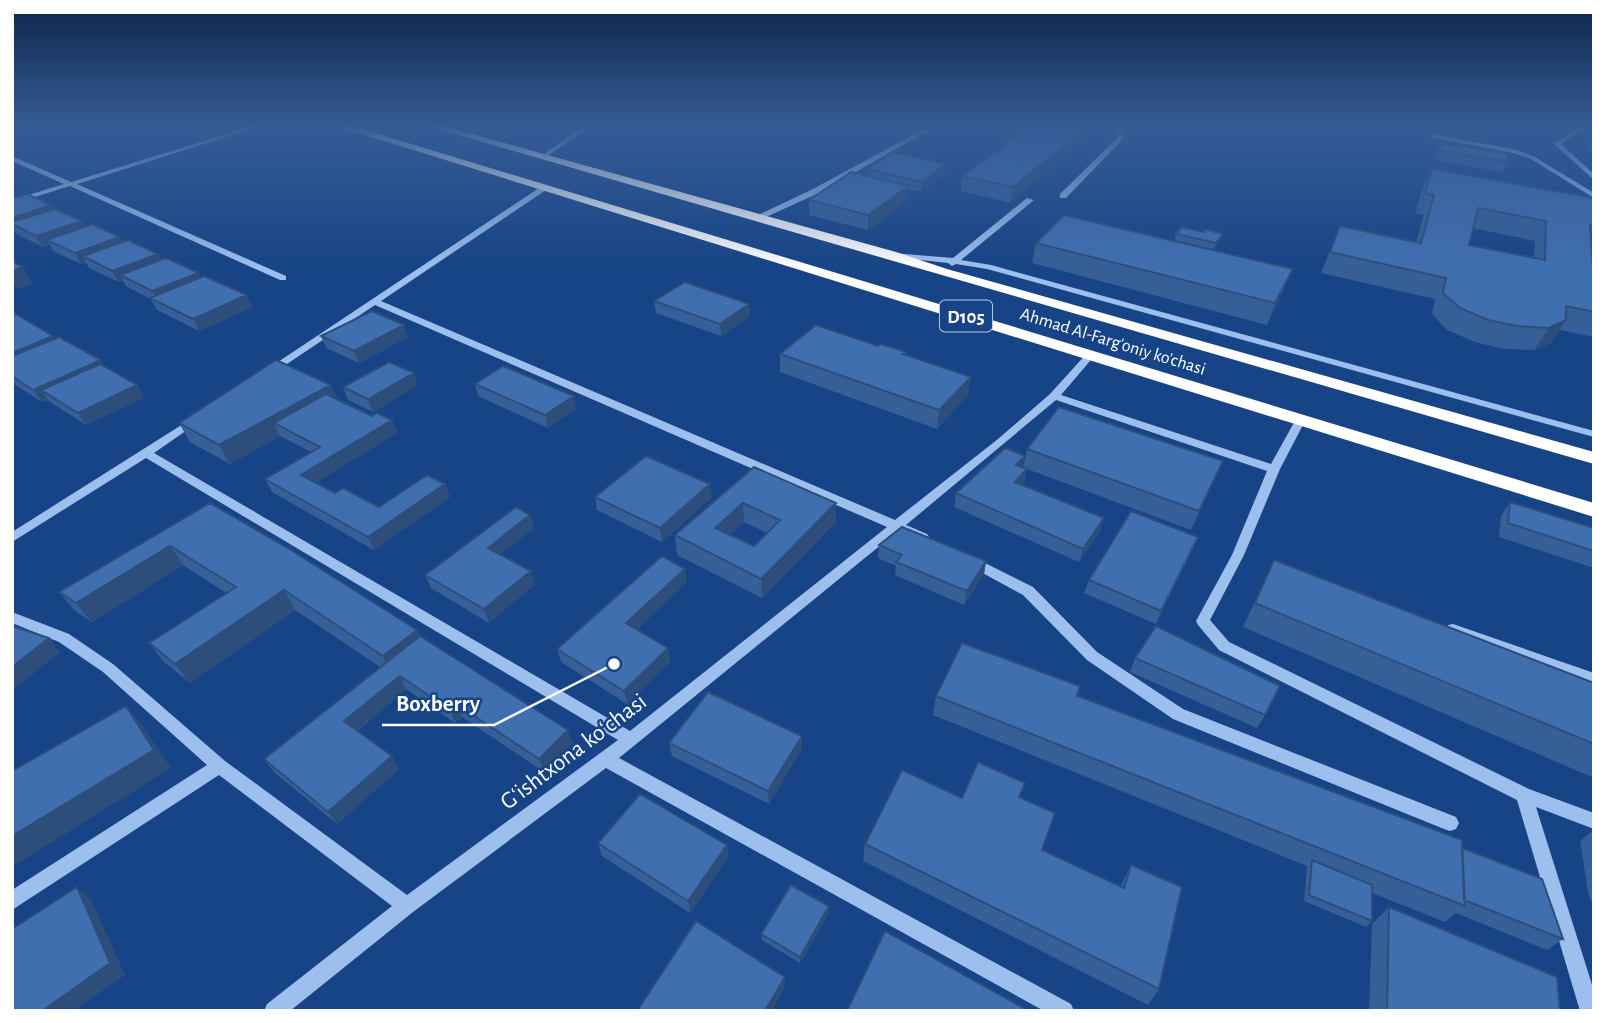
<svg xmlns="http://www.w3.org/2000/svg" width="1606" height="1023" viewBox="0 0 1606 1023" font-family="'Alegreya Sans',sans-serif">
  <rect width="100%" height="100%" fill="#174486"/>
  <g fill="none" stroke-linecap="round" stroke-linejoin="round">
    <path fill="#9dbfed" fill-rule="evenodd" d="M256,125H265L77,184L286,276V280H280L70,186L12,204V200L64,184L12,161V156L71,182Z
      M585,125H592L545,158H541V156Z
      M931,125H938L819,193L759,220L752,218L813,189Z
      M1110,125H1117L1123,131V139L1066,198H1060V194L1117,138L1118,132Z
      M1581,125H1588L1561,144L1594,174V180L1554,144Z
      M1432,134L1517,150L1535,157L1594,193V198L1531,159L1513,153L1430,137L1429,136Z
      M542,186L549,188L381,301L895,520L998,439L1050,394L1088,352H1094L1096,354L1061,395L1271,464L1296,419H1304L1305,421L1280,469L1244,555L1210,620L1229,642L1529,789L1594,813V829L1536,807L1594,991V1011H1580L1517,800L1219,650L1198,625L1196,621L1232,555L1267,471L1056,400L906,525L927,534L929,537L927,540H919L898,531L619,758L1071,1004L1074,1011H1044L606,768L413,912L290,1011H264L267,1004L392,906L219,775L12,910V890L207,765L103,672L59,642L12,623V612L69,634L113,664L225,761L407,895L618,740L146,458L12,542V532L191,419H199L200,421L154,453L630,731L887,527L375,305L275,372L271,373L266,370Z
      M1027,198L1034,200L961,260L991,265L1594,431V437L987,269L956,264L952,266L948,263L893,257L889,255L893,253L953,258Z
      M971,556L1033,587L1097,652L1183,709L1456,817L1459,823L1456,829L1450,831L1444,829L1173,719L1087,660L1023,595L966,564L964,561L966,558Z
      M1453,624L1594,673V685L1448,633L1446,629L1448,625Z"/>
    <path fill="#fff" fill-rule="evenodd" d="M333,125H349L1594,503V517Z
      M424,125H440L896,252L947,269L1594,452V464Z"/>
  </g>
  <path fill="#375f97" fill-rule="evenodd" d="M1186,125H1211L1207,129Z
    M1088,126L1085,140L1010,203L961,191L962,176Z
    M1592,136H1594V157L1586,146Z
    M1441,143L1509,162L1503,172L1437,161L1436,153Z
    M946,164L945,175L921,192L908,189L907,201L868,230L809,215V200L866,176L867,169Z
    M1432,169L1594,198V249L1592,248L1594,281V337L1560,330L1551,343L1534,350L1504,349L1475,342L1447,330L1432,314L1435,299L1321,273L1340,226L1416,242L1424,215L1415,213L1423,187ZM1473,228L1535,241L1534,258L1469,245Z
    M12,198L51,205L54,209L85,227L123,242L158,254L161,260L201,277L253,307L199,331L157,310L151,299L127,287L123,281L119,282L89,268L86,263L81,264L53,251L50,245L43,247L17,234L14,230H12Z
    M1204,232L1223,234L1221,239L1214,249L1175,240L1176,234Z
    M1036,243L1284,290L1267,325L1032,263Z
    M654,301L749,304L750,316L721,336L656,313Z
    M12,309L16,314L53,336L55,338L137,385L144,398L86,425L50,402L48,400L42,402L12,383Z
    M321,336L408,337L359,363L326,348Z
    M878,346L906,352V355L968,395L937,429L780,372V354Z
    M475,384L576,409L548,428L478,396Z
    M418,385L373,412L348,400L343,387Z
    M337,399L372,416L392,420L397,433L316,482L335,493L379,507L445,484L450,497L374,550L272,492L265,479L311,452L280,436L230,464L190,442L179,423Z
    M1027,449L1215,480L1191,530L1027,469L1024,482L1022,484L1104,518L1100,531L1079,562L954,507L956,493L1023,468Z
    M754,467L836,503V522L762,598L677,555L675,535ZM744,522L767,533L754,546L730,535Z
    M595,497H712L662,542L597,510Z
    M1510,502L1594,528V568L1499,537L1501,516Z
    M210,503L417,630L420,636L573,743L544,772L462,717L455,723L406,689L357,731L392,756L399,769L337,824L274,772L264,759L380,667L295,610L190,683L164,662L149,643L226,593L183,565L92,622L75,611L59,592Z
    M530,515L534,528L501,554L535,584L489,623L431,588L425,575Z
    M1198,537L1156,624L1084,593L1089,580Z
    M879,545L986,561L984,574L964,605L895,575L896,566L878,558Z
    M1274,560L1594,683V778L1243,627Z
    M687,582L637,629L668,648L670,661L627,704L561,662L557,649Z
    M1135,658L1265,715L1257,728L1130,672Z
    M936,696H1077L1462,848L1563,939L1547,950L1456,913L1445,922L1372,893V921L1366,927L1304,901L1307,866L933,715Z
    M669,743L802,749L769,804L672,756Z
    M1020,797L1042,850L1120,887L1131,865L1159,989L1148,1005L863,861L865,844L962,798Z
    M1594,830V908L1588,892L1580,841Z
    M598,843L727,845L728,857L690,913L602,856Z
    M1389,907L1560,1011H1369L1372,924Z
    M829,912L800,963L762,940L761,934Z"/>
  <path fill="#2d4e7b" d="M1088,126L1085,140L1010,203L1013,187Z
    M946,164L945,175L921,192L922,182Z
    M909,186L907,201L868,230V215Z
    M51,205L58,216L12,224V218Z
    M82,221L88,231L47,240L50,245L43,247L36,236Z
    M1223,234L1221,239L1214,249L1216,243Z
    M120,237L126,248L83,256L86,263L81,264L75,253Z
    M158,254L164,265L120,275L123,281L119,282L112,271Z
    M23,267L34,284L18,289L12,281V271Z
    M1293,269L1284,290L1267,325L1275,303Z
    M199,273L204,284L159,303L152,291Z
    M247,295L253,307L199,331L193,319Z
    M749,304L750,316L721,336L720,324Z
    M1566,320L1551,343L1534,350L1549,328Z
    M404,325L408,337L359,363L354,351Z
    M53,336L61,348L12,368V353Z
    M101,360L109,373L41,390L48,400L42,402L33,390Z
    M414,373L418,385L373,412L368,399Z
    M971,377L968,395L937,429L939,410Z
    M137,385L144,398L86,425L78,413Z
    M331,385L339,403L274,423L280,436L230,464L219,445Z
    M574,396L576,409L548,428L545,415Z
    M392,420L397,433L308,488L301,475Z
    M1025,456L1022,469L1016,465Z
    M1223,461L1215,480L1191,530L1199,511Z
    M1027,469L1024,482L1013,495L1015,482Z
    M445,484L450,497L374,550L368,537Z
    M710,484L712,497L662,542L660,528Z
    M743,503L744,522L717,547L715,528Z
    M836,503V522L762,598L761,579Z
    M530,515L534,528L492,561L488,548Z
    M1104,518L1100,531L1079,562L1083,549Z
    M1198,537L1193,550L1156,624L1161,611Z
    M170,546L183,565L92,622L76,603Z
    M986,561L984,574L964,605L967,591Z
    M685,569L687,582L629,636L626,623Z
    M531,571L535,584L489,623L484,609Z
    M284,590L295,610L190,683L175,664Z
    M417,630L426,649L393,676L383,656Z
    M49,638L60,652L16,688L12,684V667Z
    M668,648L670,661L627,704L624,691Z
    M400,676L406,689L352,734L344,721Z
    M456,704L462,717L455,723L450,710Z
    M126,706L142,725L171,768L12,867V836Z
    M568,730L573,743L544,772L539,759Z
    M802,736V749L769,804L768,791Z
    M392,756L399,769L337,824L328,812Z
    M727,845L728,857L690,913L688,901Z
    M77,887L91,899L125,975L73,1011H42Z
    M829,906V912L800,963V957Z
    M785,977V987L772,1011H765Z"/>
  <path fill="#406fb0" stroke="#2d4e7b" stroke-width="2" fill-rule="evenodd" d="M1032,125H1082L1088,126L1013,187L962,176Z
    M1441,143L1507,153L1509,162L1441,151Z
    M893,152L946,164L922,182L867,169Z
    M1432,169L1594,198V226L1590,225L1594,281V312L1566,306V320L1549,328L1517,326L1488,320L1460,308L1443,293L1446,278L1330,252L1340,226L1421,243L1434,195L1425,193ZM1478,208L1546,221L1545,260L1469,245Z
    M851,172L909,186L868,215L809,200Z
    M27,194L51,205L12,218V198Z
    M55,209L82,221L36,236L12,224V222Z
    M1064,215L1293,269L1275,303L1036,243Z
    M92,224L120,237L75,253L47,240Z
    M1182,227L1204,232L1205,229L1223,234L1216,243L1176,234Z
    M128,240L158,254L112,271L83,256Z
    M166,258L199,273L152,291L120,275Z
    M12,261L23,267L12,271Z
    M204,276L247,295L193,319L150,298Z
    M685,282L749,304L720,324L654,301Z
    M372,311L404,325L354,351L321,336Z
    M16,314L53,336L12,353V316Z
    M816,325L878,346L881,344L906,352L903,354L971,377L939,410L780,354Z
    M59,337L101,360L33,390L12,376V356Z
    M276,360L331,385L219,445L179,423Z
    M389,362L414,373L368,399L343,387Z
    M100,364L137,385L78,413L41,390Z
    M503,366L574,396L545,415L475,384Z
    M326,394L372,416L377,413L392,420L301,475L335,493L343,488L379,507L427,475L445,484L368,537L265,479L320,447L274,423Z
    M1059,407L1223,461L1199,511L1027,449Z
    M1005,448L1025,456L1016,465L1027,469L1015,482L1104,518L1083,549L956,493Z
    M646,456L710,484L660,528L595,497Z
    M754,467L836,503L761,579L675,535ZM743,503L780,520L754,546L715,528Z
    M1510,502L1594,528V551L1508,523Z
    M210,503L291,550L417,630L383,656L284,590L175,664L149,643L236,587L170,546L76,603L59,592Z
    M516,507L530,515L488,548L531,571L484,609L425,575Z
    M1131,511L1198,537L1161,611L1089,580Z
    M902,527L986,561L967,591L896,562L902,555L879,545Z
    M662,556L685,569L626,623L668,648L624,691L557,649Z
    M1274,560L1594,683V744L1255,603Z
    M12,626L49,638L12,667Z
    M1156,626L1280,686L1265,715L1135,658Z
    M420,636L568,730L539,759L456,704L450,710L400,676L344,721L392,756L328,812L264,759Z
    M962,643L1080,686L1077,696L1462,840L1465,906L936,696Z
    M708,692L802,736L768,791L669,743Z
    M126,706L154,750L12,836V771Z
    M978,762L1025,783L1019,797L1055,813L1042,850L1124,888L1131,865L1182,887L1159,989L865,844L902,770L962,798Z
    M640,794L727,845L688,901L598,843Z
    M1462,848L1542,879L1563,939L1464,900Z
    M1312,860L1372,885V921L1309,895Z
    M791,885L829,906L800,957L761,934Z
    M77,887L110,963L42,1011H12V929Z
    M1389,907L1557,977L1560,1011H1387Z
    M696,921L785,977L765,1011H637Z
    M885,931L1029,1011H847Z"/>
  <linearGradient id="sky" x2="0" y2="1"><stop stop-color="#0d254a"/><stop offset="0.47" stop-color="#365c95"/><stop offset="1" stop-color="#365c95" stop-opacity="0"/></linearGradient>
  <rect width="1606" height="268" fill="url(#sky)"/>
  <g text-anchor="middle" stroke-width="5" stroke-linejoin="round" paint-order="stroke">
    <g font-size="18" fill="#fff" stroke="#174486">
      <text transform="translate(1113 341) rotate(17)" y="6">Ahmad Al-Farg'oniy ko'chasi</text>
    </g>
    <rect fill="#174486" stroke="#b9c7db" stroke-width="2" x="940" y="300.5" width="52" height="31" rx="5"/>
    <g font-size="19" font-weight="bold" fill="#fff">
      <text x="966" y="323">D105</text>
    </g>
    <g font-size="24" fill="#fff" stroke="#174486">
      <text transform="translate(573 751) rotate(-37)" y="8">Gʻishtxona koʻchasi</text>
    </g>
  </g>
  <path fill="none" stroke="#fff" stroke-width="2.5" d="M614 664L494 725H382"/>
  <circle fill="#fff" stroke="#174486" stroke-width="2.5" cx="614" cy="664" r="7"/>
  <g font-size="23" text-anchor="middle" font-weight="bold" fill="#fff" stroke="#174486" stroke-width="5" stroke-linejoin="round" paint-order="stroke">
    <text x="438" y="711">Boxberry</text>
  </g>
  <rect width="1606" height="1023" fill="none" stroke="#ffffff" stroke-width="28"/>
</svg>
